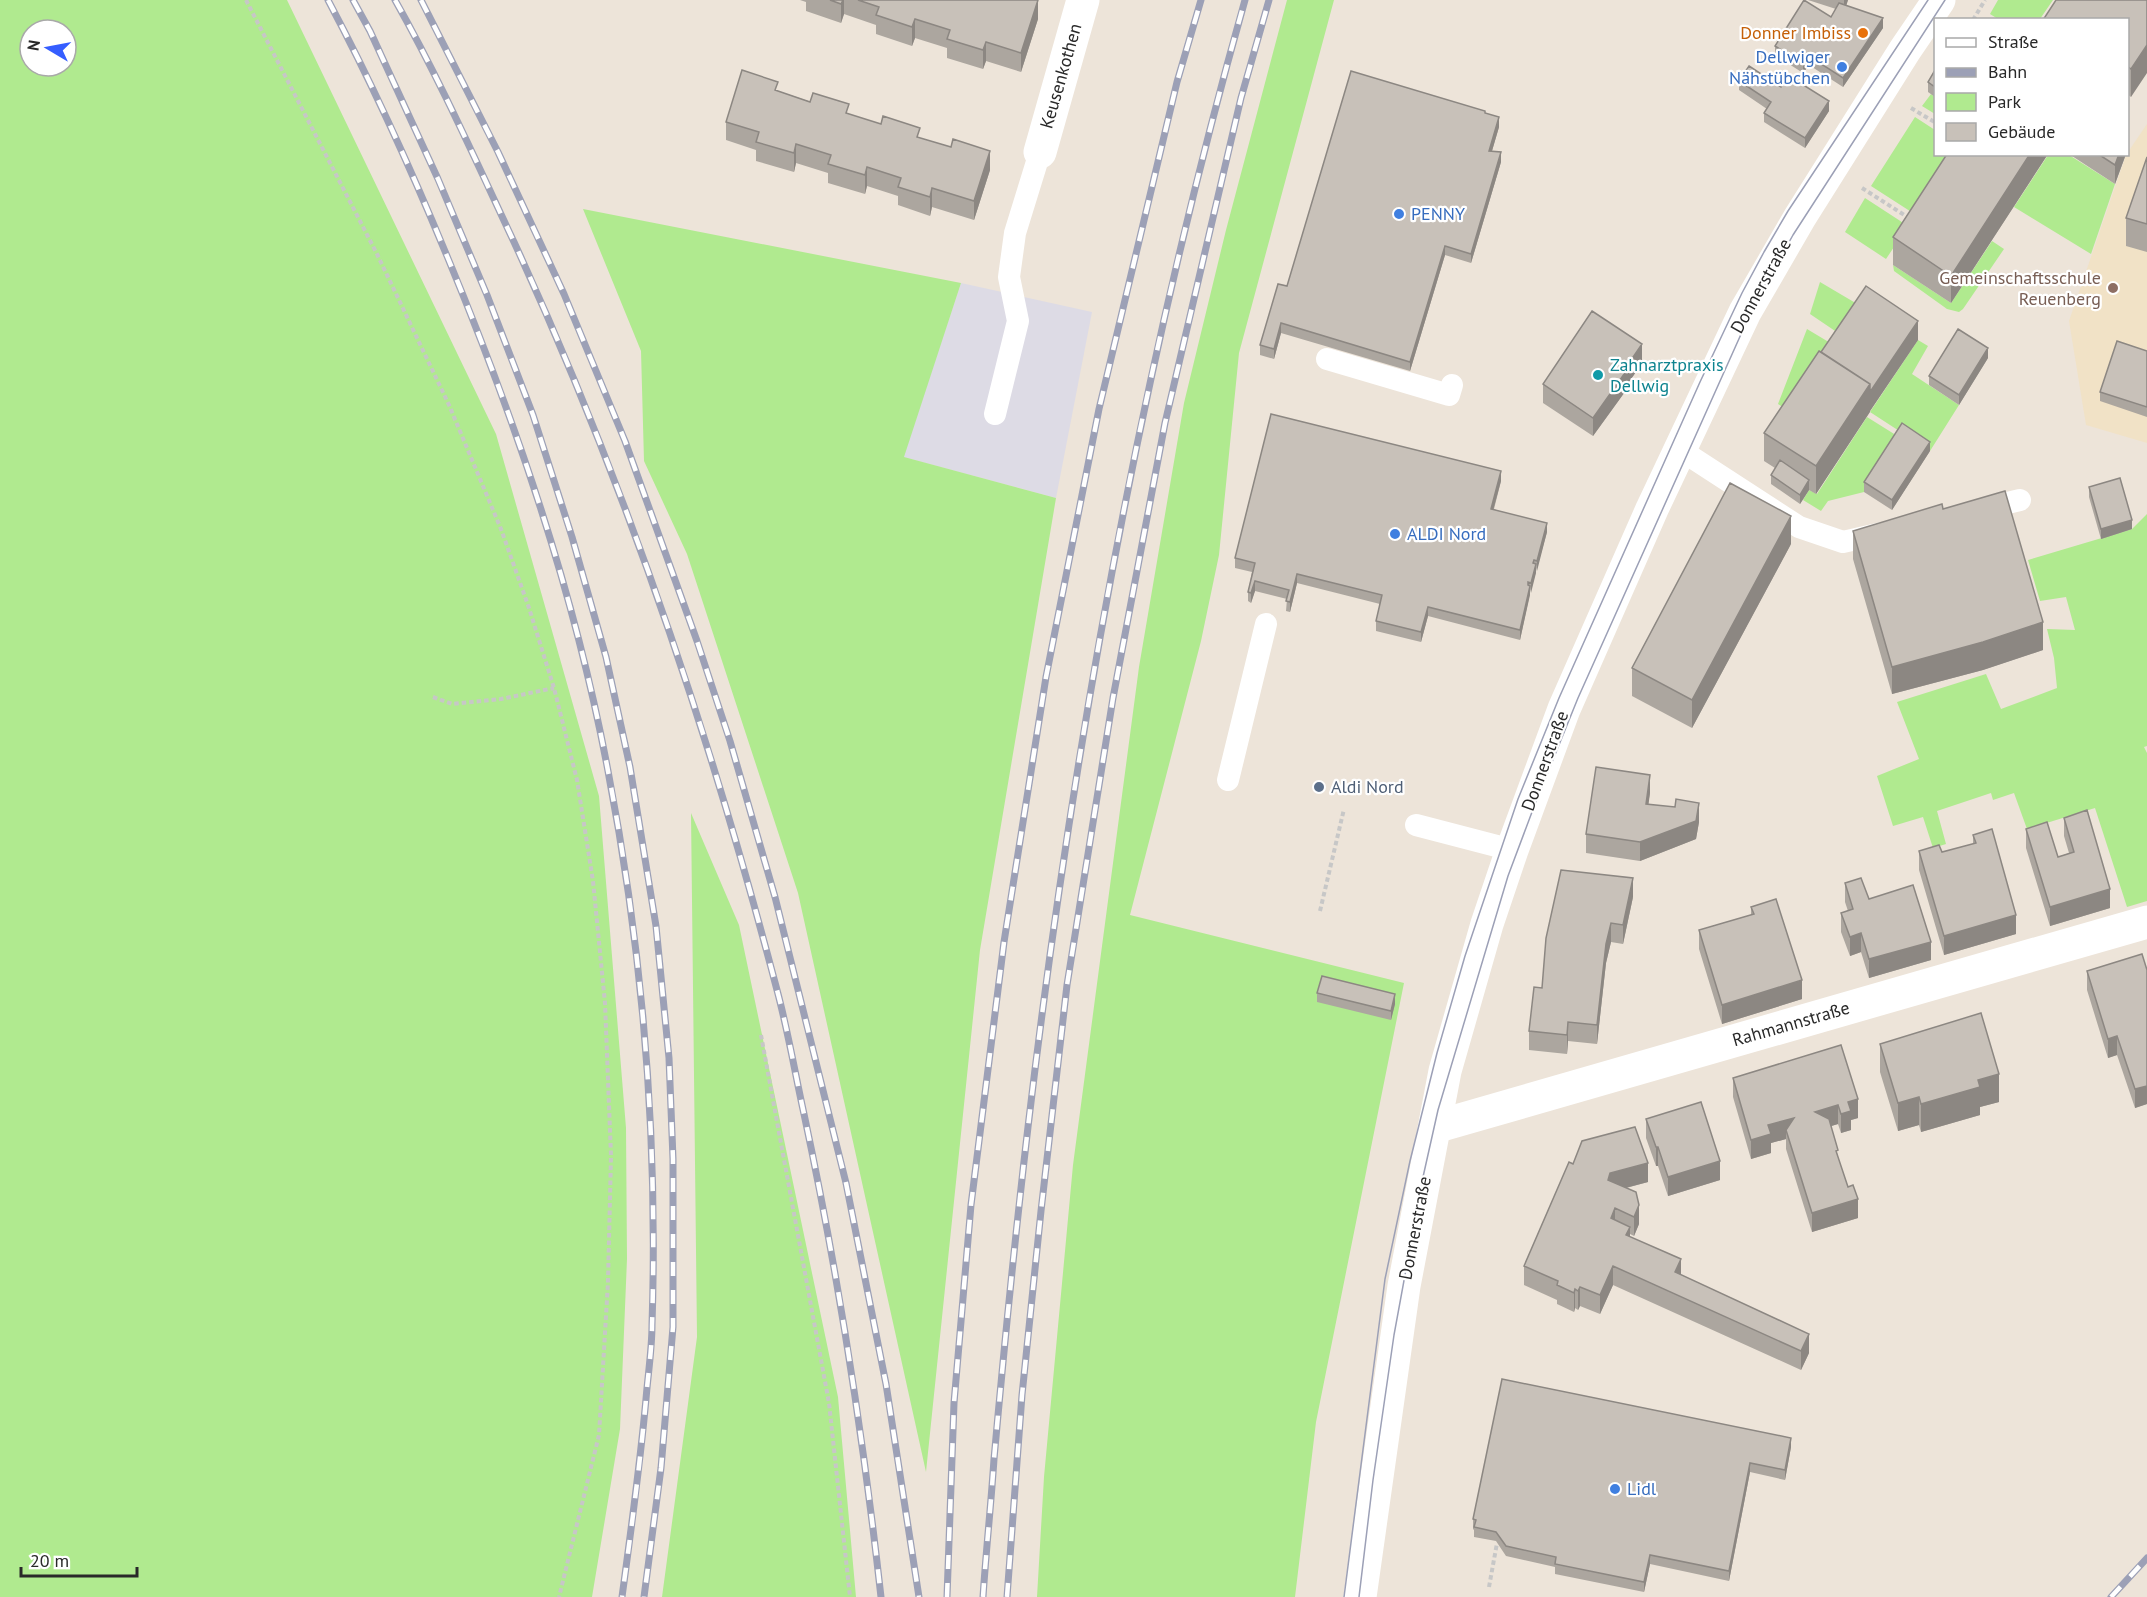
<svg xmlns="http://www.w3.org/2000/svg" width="2147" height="1597" viewBox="0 0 2147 1597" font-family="'PT Sans',sans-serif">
  <rect width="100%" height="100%" fill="#ede4d9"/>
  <path fill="#dddbe5" d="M961,283L1092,312L1056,498L903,457Z"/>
  <path fill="#f1e2c6" d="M2147,124V443L2086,425L2069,321L2126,155Z"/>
  <path fill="#b0ea8f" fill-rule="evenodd" d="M0,0H287L496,434L599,796L626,1128L627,1259L620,1429L592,1597H0ZM30,30H66V66H30Z
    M1287,0H1334L1239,353L1219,555L1201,641L1130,915L1404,983L1316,1422L1295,1597H1037L1044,1477L1073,1165L1139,667L1184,403L1226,230Z
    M1998,0H2053L2040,19H1998L1990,14Z
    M1931,94L1935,97V114L1922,106Z
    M1915,117L1935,130L1936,154L1954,155L1916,215L1871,186Z
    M2048,155H2069L2115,184L2091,254L2014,207Z
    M1865,198L1908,226L1886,259L1845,232Z
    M583,209L961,283L904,457L1056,498L980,950L926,1472L798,893L687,554L644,461L641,351Z
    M1992,241L2004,249L1963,309L1959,312L1947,309L1894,271L1893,265L1951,303Z
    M1820,282L1864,308L1844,337L1810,314Z
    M1807,329L1837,347L1795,415L1778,404Z
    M1918,340L1928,346L1912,374L1959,405L1930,451L1870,412Z
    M1867,417L1899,437L1864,492L1828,501L1821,511L1803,500L1809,490L1817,494Z
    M2147,514V746L2144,747L2147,753V901L2127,907L2095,808L2027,829L2014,793L1993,800L1991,793L1937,811L1946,844L1933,848L1923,817L1893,826L1877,776L1919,759L1897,702L1986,674L2001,709L2057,688L2054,658L2047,629L2075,630L2066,597L2040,601L2028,560L2132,529Z
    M691,813L739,925L838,1397L856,1597H662L697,1337Z"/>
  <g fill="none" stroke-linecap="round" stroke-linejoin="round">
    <path stroke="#c7c7c7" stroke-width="4" stroke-dasharray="4.5 3" stroke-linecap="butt" d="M246,0L377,254L449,405L501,529L529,608L554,688L577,780L593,881L605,1003L611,1156L608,1282L599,1435L559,1597
      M1973,20L1985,0
      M1911,108L1936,123
      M1862,188L1909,218
      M433,697L452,704L501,699L554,688
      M1320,911L1344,809
      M761,1035L829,1403L850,1597
      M1489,1587L1497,1543"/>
    <path stroke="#fff" stroke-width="22" d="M1327,359L1449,395L1452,385
      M995,414L1018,321L1009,277L1015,233L1040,152
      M1679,449L1799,527L1843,542L1882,533
      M1978,510L2020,500
      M1228,780L1266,624
      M1416,825L1512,850"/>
    <path stroke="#fff" stroke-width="33" d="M1040,152L1083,0
      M1435,1127L2147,922"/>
    <path stroke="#fff" stroke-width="33" d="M1360,1597L1404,1286L1445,1071L1487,924L1512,850L1564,709L1652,509L1745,312L1800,217L1905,50L1939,0"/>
    <path stroke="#9ca0b6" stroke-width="1.5" d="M1344,1597L1385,1279L1410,1161L1437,1053L1465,956L1518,799L1559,698L1700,382L1742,293L1764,252L1788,211L1928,0
      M1359,1597L1373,1480L1394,1335L1423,1177L1438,1110L1508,876L1535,804L1578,698L1755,303L1793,235L1945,0"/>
    <g stroke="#9ca0b6" stroke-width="7">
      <path id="rail" d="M328,0C372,83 411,169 447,256C516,422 575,594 608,771C643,953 658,1139 652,1325C652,1349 648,1374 646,1399C640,1465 631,1531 622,1597
        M353,0L370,31L438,179L487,295L533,415L572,537L606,657L630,767L656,926L669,1058L673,1159V1327L661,1468L644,1597
        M395,0C439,78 476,161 514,242C625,483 710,734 777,990C788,1031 795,1073 804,1114C838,1273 863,1435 881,1597
        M421,0L498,152L564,294L625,441L697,641L730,741L775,897L846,1183L886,1384L919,1597
        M947,1597L954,1403L971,1205L1004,942L1046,677L1099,409L1177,82L1201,0
        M983,1597C986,1551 991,1505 994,1459C1004,1348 1015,1237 1028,1127C1073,747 1141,368 1245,0
        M1007,1597L1022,1395L1041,1211L1067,985L1113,698L1165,423L1241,98L1269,0
        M2111,1597L2147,1558"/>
    </g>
    <use href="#rail" stroke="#fff" stroke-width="4.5" stroke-dasharray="14" stroke-linecap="butt"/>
  </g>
  <path fill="#aca69f" d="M800,0H1037L1038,19L1021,72L986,61L983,69L947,58V48L915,38L912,46L876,34V25L844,14L841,23L806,11V2Z
    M1808,0H1848L1846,6L1883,28L1843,87L1809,65L1803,73L1775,55V46L1831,17L1836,9Z
    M2147,0L2131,97L2127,94V20Z
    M1935,70V97L1928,92V82Z
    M1739,81L1781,87L1829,111L1805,148L1764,122V113L1767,109L1739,90Z
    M778,91L920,138L990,170L974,220L932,207L930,216L898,205V196L867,186L865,194L828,183V173L796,163L794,172L756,161V150L726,140V122Z
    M1485,113L1499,127L1492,151L1501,162L1471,263L1445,255L1410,371L1281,333L1274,359L1260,355V345L1287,286Z
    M2048,154L1951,303L1893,265V237Z
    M2069,154H2126L2115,184Z
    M2147,157V252L2126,246V218Z
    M1918,340L1870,411L1816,494L1809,490L1800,504L1771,484V475L1775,468L1764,461V433L1821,352Z
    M2147,351V417L2100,401V392Z
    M1988,358L1959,405L1929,385V376Z
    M1642,363L1627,385V389L1593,436L1543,403V384Z
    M1930,451L1892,510L1864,492V482Z
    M1501,481L1494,509L1547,532L1530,593L1520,640L1428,616L1421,642L1376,631V621L1380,604L1297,583L1290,612L1286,611L1287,599L1255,591L1251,603L1248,601V592L1252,572L1235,568V558Z
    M2089,487L2132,529L2101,539L2089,497Z
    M1853,531L2043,650L1983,670L1892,694L1853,559Z
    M1791,544L1692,728L1632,696V668Z
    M1650,793L1648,804L1699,822L1696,839L1640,861L1586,853V834Z
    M2064,818L2110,908L2050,926L2026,848V829L2058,857L2069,853L2064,836Z
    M1973,835L2016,934L1944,955L1919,870V851L1942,852L1973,844Z
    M1845,883L1869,899L1931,960L1869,978L1861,952L1850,956L1841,932V913L1848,911L1845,902Z
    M1633,897L1623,944L1611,942L1606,963L1597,1044L1568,1041L1567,1054L1529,1050V1031L1542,988Z
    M1751,907L1802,999L1722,1024L1699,949V930L1751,915Z
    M2147,970V1104L2135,1108L2117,1055L2108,1058L2087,990V971Z
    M1317,993L1395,1004L1391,1020L1317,1002Z
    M1880,1044L1999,1102L1980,1107V1115L1921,1132L1919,1125L1898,1131L1880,1072Z
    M1841,1045L1858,1118L1851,1120V1130L1841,1133L1838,1124L1831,1126L1838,1157L1858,1218L1812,1232L1786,1149V1139L1771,1143V1153L1751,1159L1733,1097V1078Z
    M1646,1119L1720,1180L1668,1196L1658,1166H1656L1646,1138Z
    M1569,1162L1648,1182L1626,1188L1639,1224L1634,1236L1630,1234V1237L1681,1275L1809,1353L1801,1370L1613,1285L1600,1314L1580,1306L1578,1310L1575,1308L1574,1312L1557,1304V1300L1524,1285V1266Z
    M1791,1447L1785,1480L1750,1472L1729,1581L1650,1564L1644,1592L1555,1574V1567L1506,1556L1496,1541L1474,1537V1530L1473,1529V1519Z"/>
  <path fill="#8c8782" d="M843,0H844V14L841,23V4Z
    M1038,0V19L1021,72V53Z
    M1844,0H1848L1844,12Z
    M1883,18V28L1843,87V78Z
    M915,19V38L912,46V27Z
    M986,42V61L983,69V50Z
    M2147,45V73L2131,97V69Z
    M1809,56V65L1803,73V64Z
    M1829,101V111L1805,148V138Z
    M1499,117V127L1489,161V151Z
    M796,144V163L794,172V153Z
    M990,151V170L974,220V201Z
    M1501,152V162L1471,263V254Z
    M2030,154H2048L1951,303V276Z
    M2119,154H2126L2115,184V165Z
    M867,167V186L865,194V175Z
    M932,188V207L930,216V197Z
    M1445,246V255L1410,371V362Z
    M1918,321V340L1870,411V392Z
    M1281,323V333L1274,359V349Z
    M1642,344V363L1627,385V389L1593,436V418Z
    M1988,348V358L1959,405V395Z
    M1870,384V412L1816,494V466Z
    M1930,442V451L1892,510V500Z
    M1501,471V481L1491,518V509Z
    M1809,480V490L1800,504V495Z
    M1791,516V544L1692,728V700Z
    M2132,520V529L2101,539V529Z
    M1547,523V532L1537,571V561Z
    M1536,564V573L1531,593V583Z
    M1297,574V583L1290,612V602Z
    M1255,581V591L1251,603V593Z
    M1530,586V595L1520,640V630Z
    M1428,607V616L1421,642V632Z
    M2043,622V650L1983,670L1892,694V667Z
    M1650,775V793L1646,823V804Z
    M1699,803V822L1696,839L1640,861V842Z
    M1633,878V897L1623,944V925Z
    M2110,889V908L2050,926V907Z
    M2016,915V934L1944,955V936Z
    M1611,923V942L1606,963L1597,1044V1025L1606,944Z
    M1861,933V952L1850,956V937Z
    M1931,942V960L1869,978V959Z
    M1802,980V999L1722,1024V1005Z
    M1395,994V1004L1391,1020V1011Z
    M1568,1022V1041L1567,1054V1035Z
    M2117,1036V1055L2108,1058V1039Z
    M1999,1074V1102L1980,1107V1115L1921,1132V1104L1978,1080Z
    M2147,1086V1104L2135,1108V1089Z
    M1919,1097V1125L1898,1131V1103Z
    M1858,1099V1118L1851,1120V1130L1841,1133V1114L1848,1102Z
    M1838,1105V1124L1815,1131V1112Z
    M1794,1118L1786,1130V1139L1771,1143V1153L1751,1159V1140L1768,1125Z
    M1656,1147H1658V1166H1656Z
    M1720,1161V1180L1668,1196V1177Z
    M1648,1163V1182L1610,1192L1608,1180L1610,1173Z
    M1858,1199V1218L1812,1232V1213Z
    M1639,1205V1224L1634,1236V1217Z
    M1615,1208V1227L1611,1218Z
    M1630,1227V1245L1626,1235Z
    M1681,1259V1278L1675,1272Z
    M1613,1266V1285L1600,1314V1295Z
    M1580,1287V1306L1578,1310V1291Z
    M1575,1289V1308L1574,1312V1293Z
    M1809,1334V1353L1801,1370V1351Z
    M1791,1438V1447L1785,1480V1470Z
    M1750,1463V1472L1729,1581V1571Z
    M1650,1555V1564L1644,1592V1582Z"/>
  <path fill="#c8c1b9" stroke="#8c8782" stroke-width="1.5" d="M830,0H843L841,4Z
    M858,0H1038L1021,53L986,42L983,50L947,39L950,30L915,19L912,27L876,15L879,7Z
    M1804,0L1831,17L1839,3L1883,18L1843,78L1809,56L1803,64L1775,46Z
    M2056,0H2147V45L2131,69L2127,66V20H2043Z
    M1749,66L1781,87L1789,76L1829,101L1805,138L1764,113L1771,102L1739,81Z
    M742,70L778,82L775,90L810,102L813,93L849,104L846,113L881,124L883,116L920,128L917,137L951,147L953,139L990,151L974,201L932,188L930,197L898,187L901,178L867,167L865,175L828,164L831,155L796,144L794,153L756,142L759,132L726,122Z
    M1935,70V87L1928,82Z
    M1351,71L1485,111V113L1499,117L1489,151L1501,152L1471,254L1445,246L1410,362L1281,323L1274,349L1260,345L1278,284L1287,286Z
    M1947,154H2030L1951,276L1893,237Z
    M2098,154H2119L2115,165Z
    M2147,157V224L2126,218Z
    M1866,286L1918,321L1870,392V384L1821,352Z
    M1592,311L1642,344L1625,369L1627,370L1593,418L1543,384Z
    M1958,329L1988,348L1959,395L1929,376Z
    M2117,341L2147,351V407L2100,392Z
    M1819,351L1870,384L1816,466L1764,433Z
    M1271,414L1501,471L1491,509L1547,523L1537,561L1534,560L1533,563L1536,564L1531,583L1528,582V585L1530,586L1520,630L1428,607L1421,632L1376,621L1382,595L1297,574L1290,602L1286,601L1289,590L1255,581L1251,593L1248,592L1255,563L1235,558Z
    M1902,423L1930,442L1892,500L1864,482Z
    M1780,460L1809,480L1800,495L1771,475Z
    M2120,478L2132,520L2101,529L2089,487Z
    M1730,483L1791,516L1692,700L1632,668Z
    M2005,491L2043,622L1983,642L1892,667L1853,531L1942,504L1943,509Z
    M1596,767L1650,775L1646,804L1675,807L1676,799L1699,803L1696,821L1640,842L1586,834Z
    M2087,810L2110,889L2050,907L2026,829L2047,822L2058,857L2074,852L2064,818Z
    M1992,829L2016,915L1944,936L1919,851L1939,845L1942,852L1976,843L1973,835Z
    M1561,870L1633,878L1623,925L1611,923L1606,944L1597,1025L1568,1022L1567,1035L1529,1031L1534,987L1542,988L1546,938Z
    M1861,878L1869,899L1913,885L1931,942L1869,959L1861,933L1850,937L1841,913L1853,909L1845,883Z
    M1776,899L1802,980L1722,1005L1699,930L1754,914L1751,907Z
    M2142,954L2147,970V1086L2135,1089L2117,1036L2108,1039L2087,971Z
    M1322,976L1395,994L1391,1011L1317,993Z
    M1981,1013L1999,1074L1978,1080L1980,1087L1921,1104L1919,1097L1898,1103L1880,1044Z
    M1841,1045L1858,1099L1848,1102L1851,1111L1841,1114L1838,1105L1815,1112L1829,1119L1838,1150L1836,1151L1848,1187L1853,1185L1858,1199L1812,1213L1786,1130L1794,1118L1768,1125L1771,1134L1751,1140L1733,1078Z
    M1701,1102L1720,1161L1668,1177L1658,1147H1656L1646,1119Z
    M1635,1127L1648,1163L1610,1173L1608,1180L1636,1192L1639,1205L1634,1217L1615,1208L1611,1218L1630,1227L1626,1235L1681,1259L1675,1272L1809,1334L1801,1351L1613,1266L1600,1295L1580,1287L1578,1291L1575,1289L1574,1293L1557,1285L1558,1281L1524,1266L1569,1162L1573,1164L1582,1141Z
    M1502,1379L1791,1438L1785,1470L1750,1463L1729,1571L1650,1555L1644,1582L1555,1564L1556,1557L1506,1546L1496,1532L1474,1527L1476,1520L1473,1519Z"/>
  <circle fill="#e8710a" stroke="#fff" stroke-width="2" cx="1863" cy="33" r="6"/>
  <g fill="#3f7fe0" stroke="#fff" stroke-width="2">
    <circle cx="1842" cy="67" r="6"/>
    <circle cx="1399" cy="214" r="6"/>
    <circle cx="1395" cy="534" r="6"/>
    <circle cx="1615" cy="1489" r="6"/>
  </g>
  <circle fill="#8d6e63" stroke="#fff" stroke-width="2" cx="2113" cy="288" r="6"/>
  <circle fill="#0f9aa8" stroke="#fff" stroke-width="2" cx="1598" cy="375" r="6"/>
  <circle fill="#5c6f8a" stroke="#fff" stroke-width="2" cx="1319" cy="787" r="6"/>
  <g text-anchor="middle" stroke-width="4.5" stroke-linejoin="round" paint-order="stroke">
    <g font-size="18" fill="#c56008" stroke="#fff" text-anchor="end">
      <text x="1851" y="39">Donner Imbiss</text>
    </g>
    <g font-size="18" fill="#366cbe" stroke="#fff" text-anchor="start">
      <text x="1830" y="63" text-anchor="end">Dellwiger<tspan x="1830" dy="21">Nähstübchen</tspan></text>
      <text x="1411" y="220">PENNY</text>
      <text x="1407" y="540">ALDI Nord</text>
      <text x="1627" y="1495">Lidl</text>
    </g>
    <g font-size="18" fill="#292929" stroke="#fff">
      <text transform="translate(1061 76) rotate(-74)" y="6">Keusenkothen</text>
      <text transform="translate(1761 286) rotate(-61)" y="6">Donnerstraße</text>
      <text transform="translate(1545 761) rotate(-70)" y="6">Donnerstraße</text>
      <text transform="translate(1791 1024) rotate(-16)" y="6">Rahmannstraße</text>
      <text transform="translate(1415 1228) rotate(-79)" y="6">Donnerstraße</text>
    </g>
    <g font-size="18" fill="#785e54" stroke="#fff" text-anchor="end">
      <text x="2101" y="284">Gemeinschaftsschule<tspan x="2101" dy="21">Reuenberg</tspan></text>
    </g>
    <g font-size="18" fill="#0d838f" stroke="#fff" text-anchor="start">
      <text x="1610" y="371">Zahnarztpraxis<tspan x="1610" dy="21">Dellwig</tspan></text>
    </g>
    <g font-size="18" fill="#4e5e75" stroke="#fff" text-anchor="start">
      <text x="1331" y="793">Aldi Nord</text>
    </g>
  </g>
  <rect x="1934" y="18" width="195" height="138" fill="#ffffff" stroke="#a9a9a9" stroke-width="1.5"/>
  <rect x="1946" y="38" width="30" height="9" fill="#ffffff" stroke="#a9a9a9" stroke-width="1.5"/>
  <text x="1988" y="48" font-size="18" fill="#292929">Straße</text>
  <rect x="1946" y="68" width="30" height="9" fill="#9ca0b6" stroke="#a9a9a9" stroke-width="1.5"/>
  <text x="1988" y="78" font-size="18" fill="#292929">Bahn</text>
  <rect x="1946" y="93" width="30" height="18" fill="#b0ea8f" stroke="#a9a9a9" stroke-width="1.5"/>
  <text x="1988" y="108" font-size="18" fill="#292929">Park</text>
  <rect x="1946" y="123" width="30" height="18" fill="#c8c1b9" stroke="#a9a9a9" stroke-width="1.5"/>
  <text x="1988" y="138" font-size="18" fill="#292929">Gebäude</text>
  <g transform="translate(48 48) rotate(280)"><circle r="28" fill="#ffffff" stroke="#a9a9a9" stroke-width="1.5"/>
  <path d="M0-4.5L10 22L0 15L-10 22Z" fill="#355eff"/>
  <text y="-9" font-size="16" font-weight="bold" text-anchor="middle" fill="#292929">N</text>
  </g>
  <path d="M21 1567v9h116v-9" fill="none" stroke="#292929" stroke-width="3"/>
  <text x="30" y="1567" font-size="18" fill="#292929" stroke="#ffffff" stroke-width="4.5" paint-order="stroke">20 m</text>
</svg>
